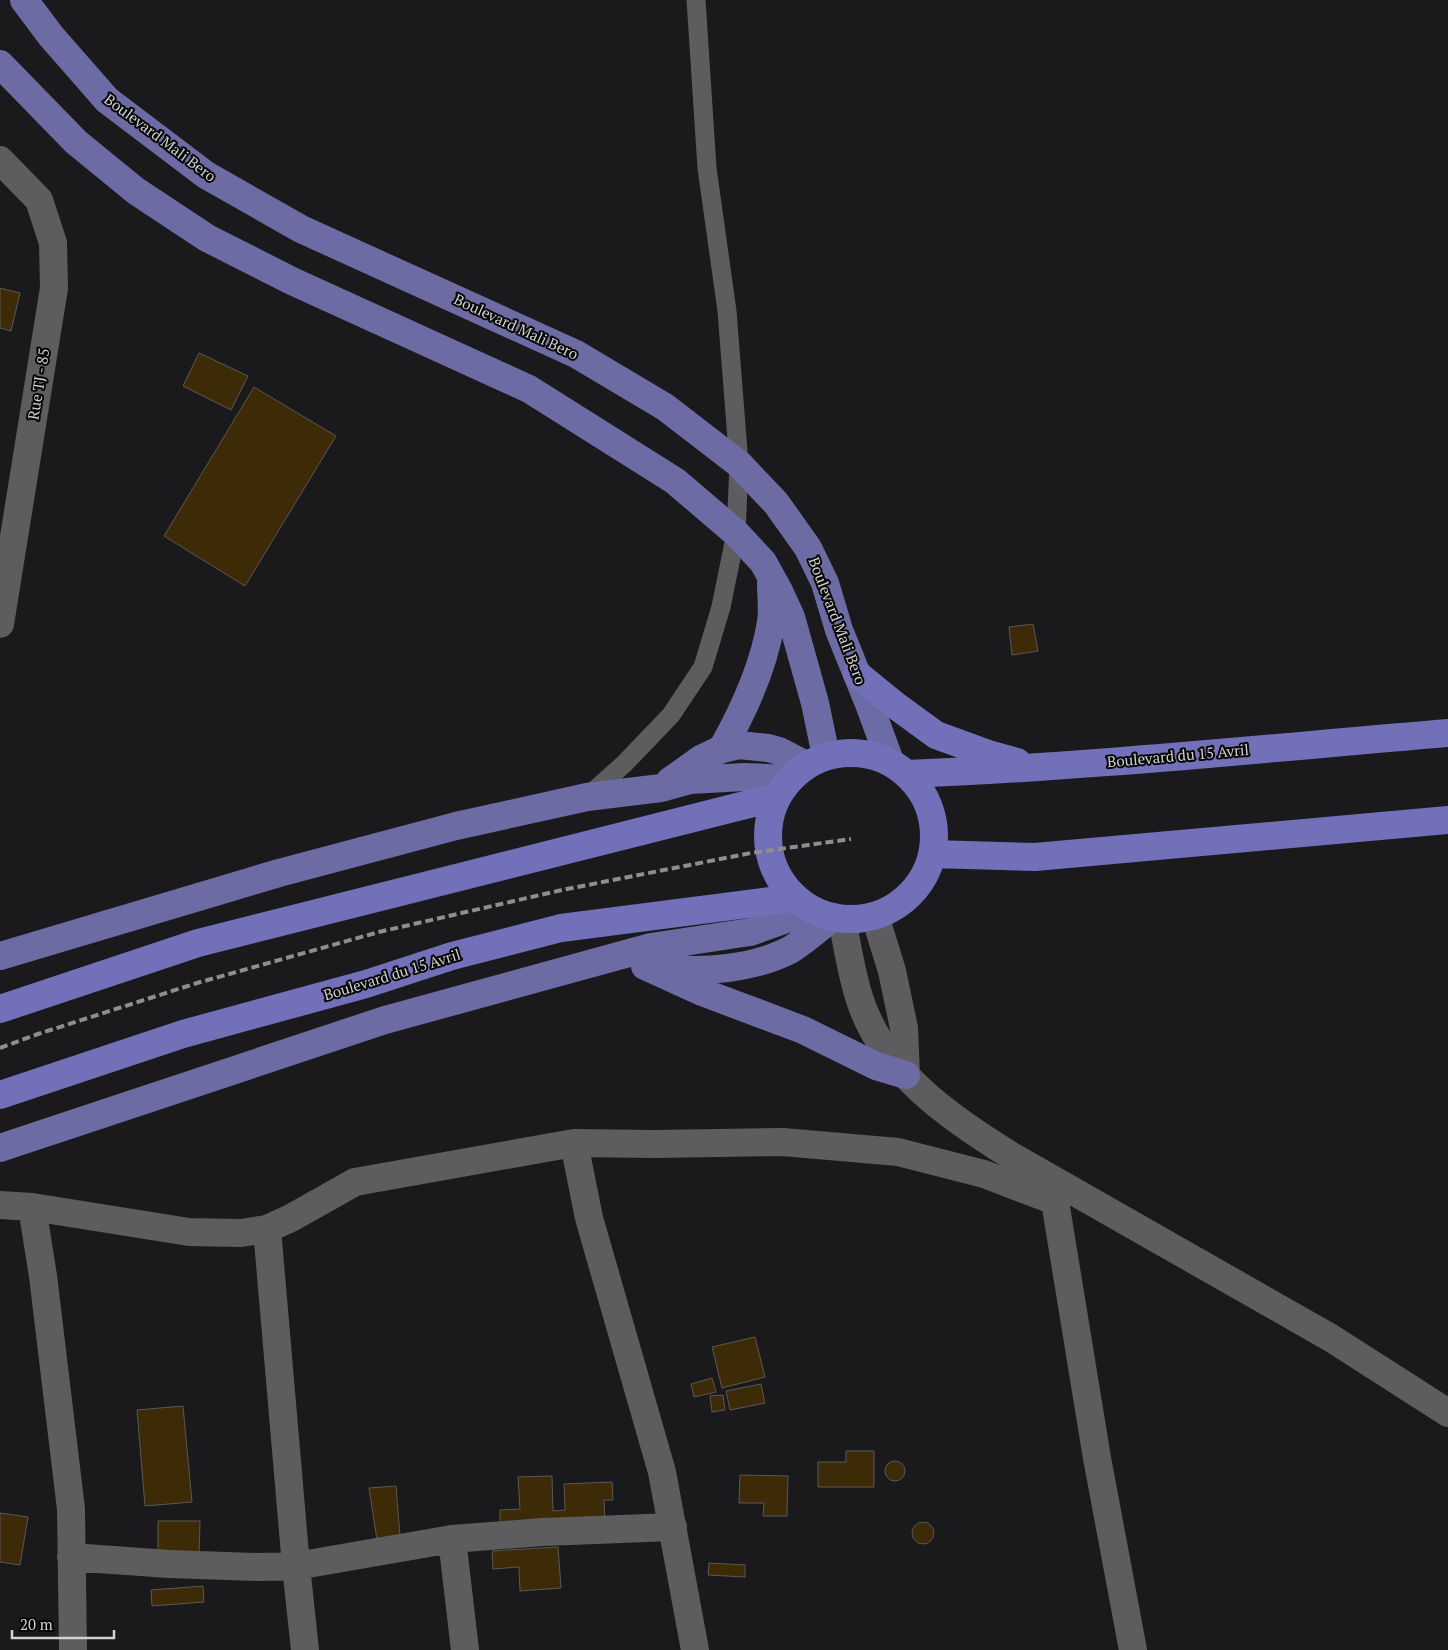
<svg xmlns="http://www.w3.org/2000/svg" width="1448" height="1650" viewBox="0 0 1448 1650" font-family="'PT Serif',serif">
  <rect width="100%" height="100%" fill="#1a1a1d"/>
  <path fill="#3d2b07" stroke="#5a5856" d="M0,288L20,293L11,331L0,328Z
    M199,353L248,376L231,410L183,386Z
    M254,387L336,436L245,586L164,536Z
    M1033,624L1038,651L1012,655L1009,627Z
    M755,1337L765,1377L722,1388L712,1347Z
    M712,1378L716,1392L694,1397L691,1384Z
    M761,1384L765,1403L730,1410L726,1391Z
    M723,1395L725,1410L712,1412L710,1396Z
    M183,1406L192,1502L145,1506L137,1410Z
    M846,1451H874V1487H818V1462H846Z
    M885 1471a10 10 0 1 1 20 0a10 10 0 1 1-20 0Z
    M740,1475L788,1476L787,1516H763L764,1503H739Z
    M552,1476L553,1511L565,1510L564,1484L612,1482L613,1500H604L605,1524H500V1510L520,1509L518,1477Z
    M396,1486L400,1536L377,1540L369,1488Z
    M0,1513L28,1517L20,1565L0,1562Z
    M158,1521H200L199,1556H158Z
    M912 1533a11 11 0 1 1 22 0a11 11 0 1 1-22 0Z
    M558,1547L561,1588L520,1591L519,1567L493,1569L492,1551Z
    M709,1563L745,1565V1577L708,1575Z
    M203,1586L204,1602L152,1606L151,1590Z"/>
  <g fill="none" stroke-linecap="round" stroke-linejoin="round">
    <path stroke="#5d5d60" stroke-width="19" d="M587,797L624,764L671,715L703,667L721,607L736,533L739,464L727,311L707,168L696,0"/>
    <path stroke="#5d5d60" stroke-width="28" d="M0,160L39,200L53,243L54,288L0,624
      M875,916L892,971L904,1028L906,1075
      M842,919C847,944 851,972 859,997C882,1072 951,1119 1015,1158L1331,1338L1448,1413
      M574,1143L589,1218L662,1472L695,1650
      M1052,1183L1097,1458L1133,1650
      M0,1205L32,1207L189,1232L241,1233L267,1229L291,1218L355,1182L574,1143L655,1144L783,1142L898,1152L984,1174L1055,1201
      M32,1207L43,1276L71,1509L73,1650
      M267,1229L296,1566L305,1650
      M452,1539L465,1650
      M71,1557L169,1564L258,1567L296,1566L452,1539L543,1532L673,1527"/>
    <path stroke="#6d6ba3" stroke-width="28" d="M24,0L51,36L107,100L206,175L301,229L576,354L665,407L739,464L776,503L808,548L825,583L839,630L869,704L890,761
      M0,64L76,142L136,191L207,238L292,281L529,389L675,481L736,533L763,562L779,591L791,617L815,703L826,756
      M722,749C744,710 764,667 771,622C773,610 771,596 771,583
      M670,781L701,759L722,749L739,745L768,748L779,751L806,765
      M0,956L279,873L456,826L587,797L661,788L690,780L744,777L790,779
      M645,966L702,992L803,1030L876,1066L906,1075
      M663,968C703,973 753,969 790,950C805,941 819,928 833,917
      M0,1148L385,1020L651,947L750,932L812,910"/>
    <path stroke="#7270b9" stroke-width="28" d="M857,674L895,705L936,735L988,754L1017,762
      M768 836a83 83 0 1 1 166 0a83 83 0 1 1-166 0Z
      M907,774C1088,767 1268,748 1448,733
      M932,854L1035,857L1448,820
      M0,1009L198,943L777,797
      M0,1095L183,1034L366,984L452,956L561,928L794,898"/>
    <path stroke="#8e8e90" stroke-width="4" stroke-dasharray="8 4" stroke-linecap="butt" d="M0,1048L38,1034L197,983L379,932L562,890L751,853L851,839"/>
  </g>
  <g text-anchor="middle" stroke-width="4" stroke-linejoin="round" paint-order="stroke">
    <g font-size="15" fill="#d1d1d2" stroke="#060606">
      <text transform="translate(160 138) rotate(37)" y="5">Boulevard Mali Bero</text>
      <text transform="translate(516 327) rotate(25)" y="5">Boulevard Mali Bero</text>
      <text transform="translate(39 384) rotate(-81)" y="5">Rue TJ - 85</text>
      <text transform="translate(837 621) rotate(69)" y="5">Boulevard Mali Bero</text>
      <text transform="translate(1178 756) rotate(-5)" y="5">Boulevard du 15 Avril</text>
      <text transform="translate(392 975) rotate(-17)" y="5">Boulevard du 15 Avril</text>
    </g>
  </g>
  <path d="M12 1630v8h102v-8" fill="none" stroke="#d1d1d2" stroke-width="2.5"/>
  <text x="20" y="1630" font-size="15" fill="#d1d1d2" stroke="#060606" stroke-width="4" paint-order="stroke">20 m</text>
</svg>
